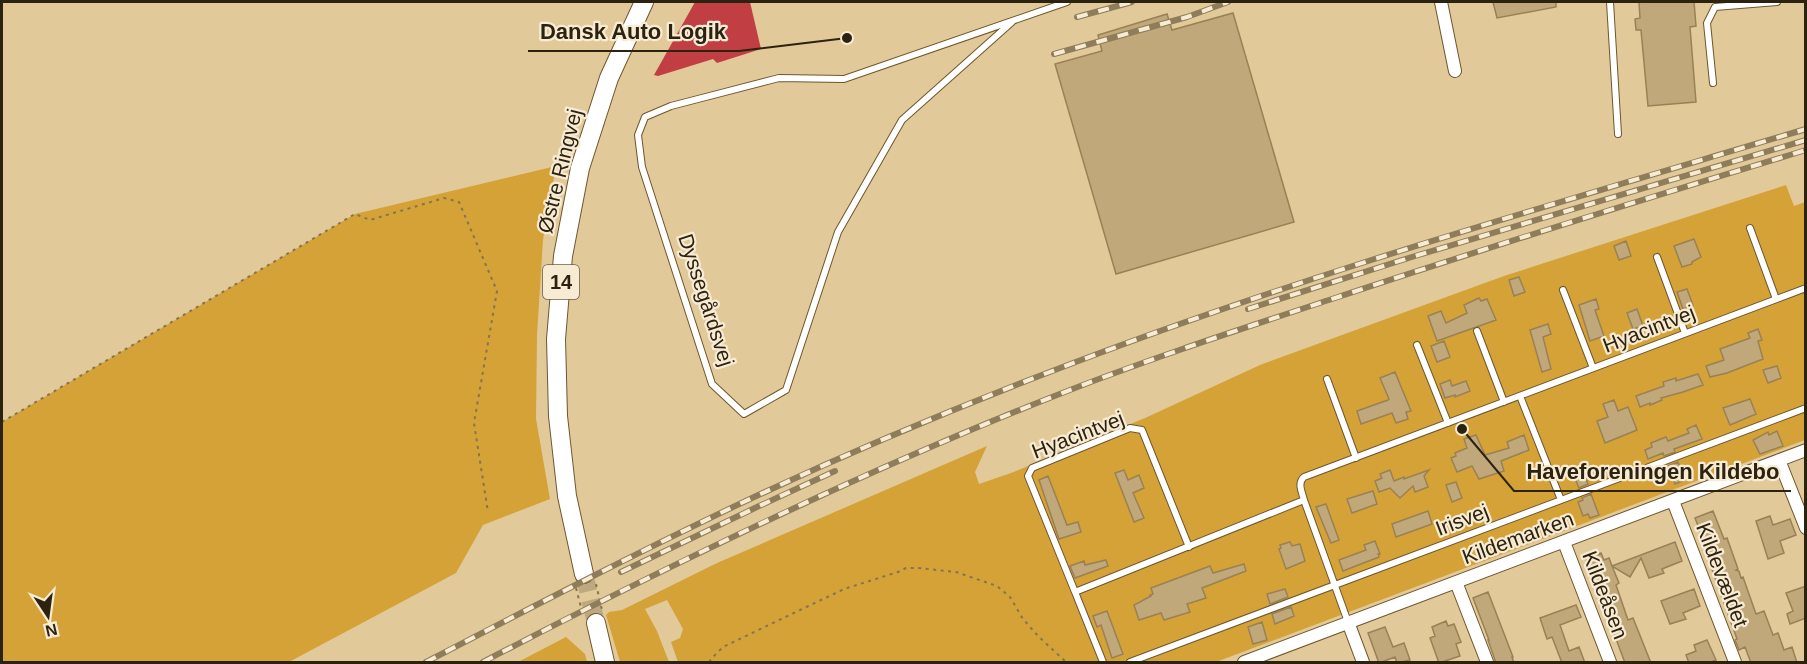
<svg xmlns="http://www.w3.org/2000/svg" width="1807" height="664" viewBox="0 0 1807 664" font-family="Arial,sans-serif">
  <rect width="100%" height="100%" fill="#e2c99a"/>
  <path fill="#d5a237" d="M556,166L543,240L537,335L536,419L550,499L483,525L456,573L289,662H2V422L355,214Z
    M1786,185L1794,206L1805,202V440L1216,662H678L671,642L680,638L683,629L667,600L645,609L657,631L669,662H620L606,615L609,612L622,610L717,563L987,446L975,472L979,484L1011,473L1145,418L1260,365L1504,276Z
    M566,637L585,654L587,662H518Z"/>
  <path fill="#c13e43" d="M695,2H750L761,49L717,63L713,59L658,76L654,75Z"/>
  <path fill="#c1a87a" stroke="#998155" stroke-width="1.5" d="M1493,2H1556V7L1497,18Z
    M1639,2H1694L1696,26L1690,27L1696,102L1648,106L1641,30H1636L1635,19L1640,18Z
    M1233,13L1294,222L1116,274L1055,64L1102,51L1098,35L1167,14L1172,30Z
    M1694,239L1701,257L1692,262V264L1682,267L1674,246Z
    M1626,241L1631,256L1619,260L1614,246Z
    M1519,277L1525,292L1514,296L1509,280Z
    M1687,289L1693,305L1683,309L1677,292Z
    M1479,298L1481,301L1487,299L1496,320L1437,341L1428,316L1441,311L1446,323L1467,313L1464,305Z
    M1596,299L1599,309L1595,310L1604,336L1590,341L1579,305Z
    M1637,309L1643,326L1633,329L1627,313Z
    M1548,324L1551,334L1543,337L1551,369L1542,372L1530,330Z
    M1758,329L1762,340L1758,341L1763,359L1727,373L1710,377L1706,366L1724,360L1720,349L1750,338L1748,333Z
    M1444,341L1450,357L1437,362L1431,346Z
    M1777,366L1781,378L1768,383L1763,370Z
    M1395,372L1411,411L1406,412L1408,419L1396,423L1392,413L1361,424L1357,411L1388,400L1389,399L1380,378Z
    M1698,374L1703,385L1683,392L1661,398L1662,400L1650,405V403L1640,407L1636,396L1664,386L1663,382L1676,378V381Z
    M1450,380L1452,386L1466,381L1470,391L1455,397V395L1445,398L1440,384Z
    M1750,399L1756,414L1730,425L1723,408Z
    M1614,400L1618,411L1628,407L1637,430L1605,443L1597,421L1608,417L1603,404Z
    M1696,425L1702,439L1674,449L1675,452L1664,456L1663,453L1648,459L1645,450L1652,447L1651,443L1666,437L1668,441L1689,433L1687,429Z
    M1777,431L1783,446L1760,454L1753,440L1768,432L1769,435Z
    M1476,435L1485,455L1509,448L1507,442L1524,435L1529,450L1501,461L1504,471L1479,479L1472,466L1457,472L1451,458L1456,456L1455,453L1467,448L1464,439Z
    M1678,462L1685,480L1675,484L1668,466Z
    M1582,465L1588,478L1586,479L1588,484L1579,488L1571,469Z
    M1124,470L1128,480L1139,475L1144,488L1133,493L1144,518L1134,522L1115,473Z
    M1390,470L1394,481L1404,477V479L1429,470L1424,476L1428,487L1415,492L1413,486L1400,498L1390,488L1379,492L1375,481L1382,478L1380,474Z
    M1048,476L1067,525L1078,522L1081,532L1059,539L1039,480Z
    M1456,482L1462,498L1452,502L1446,485Z
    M1373,491L1377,504L1352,513L1347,499Z
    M1591,494L1599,515L1590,518L1588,514L1583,516L1578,502L1583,500L1582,498Z
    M1326,504L1339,540L1331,543L1316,507Z
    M1428,511L1432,524L1396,537L1392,524Z
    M1713,511L1724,539L1727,538L1738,569L1736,570L1739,571L1741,578L1743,577L1756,614L1764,611L1773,635L1778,633L1784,650L1792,647L1797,663H1751L1745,647L1739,650L1735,640L1737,639L1708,558L1710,557L1695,518Z
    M1770,516L1773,525L1790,519L1796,535L1780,541L1784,553L1768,559L1756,521Z
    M1375,541L1380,554H1378L1379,557L1343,571L1339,560L1366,550L1364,545Z
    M1290,542L1292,546L1300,544L1305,561L1286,569L1279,549L1281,548L1280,545Z
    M1675,542L1682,561L1662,569L1664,573L1649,578L1641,558L1630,577L1612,566L1619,583L1616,585L1628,620L1633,618L1651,663H1625L1600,596L1605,594L1598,576L1593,578L1586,559L1601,553L1604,560L1609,558L1612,566Z
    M1106,560L1108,566L1075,578L1070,566L1084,561L1085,565Z
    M1244,564L1246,571L1202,588L1206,598L1187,604L1190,612L1164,620L1161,613L1139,620L1134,605L1151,596L1150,595L1153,594L1151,588L1210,566L1213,573Z
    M1806,586V618L1790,624L1787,614L1793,611L1786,593Z
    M1285,589L1288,597L1270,604L1267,594Z
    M1694,589L1700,606L1683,613L1686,619L1670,624L1661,601Z
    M1488,592L1513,657H1512L1514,663H1496L1488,640H1489L1473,598Z
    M1576,605L1581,617L1560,625L1569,651L1579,647L1585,663H1562L1552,637L1547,639L1540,618Z
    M1291,607L1294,616L1275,624L1272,614Z
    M1107,611L1123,654L1112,658L1101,625L1097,627L1093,616Z
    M1446,621L1448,626L1454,624L1461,642L1456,644L1460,656L1439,663L1430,638L1435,636L1432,627Z
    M1262,622L1267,640L1253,644L1248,627Z
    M1385,627L1393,647L1404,643L1410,660L1397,663L1395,657L1379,663L1368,633Z
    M1707,640L1716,660L1708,663H1689L1686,655L1696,651L1694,645Z"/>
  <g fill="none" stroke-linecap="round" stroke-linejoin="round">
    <path stroke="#bea87e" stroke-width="18" stroke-dasharray="18 9" stroke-linecap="butt" d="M584,574L596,623"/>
    <g stroke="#6e572c" stroke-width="8">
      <path id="lane" d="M1610,2L1618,134
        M1012,22L902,120L838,232L786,390L744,414L712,384L642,167L638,135L645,117L671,106L779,78L844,79L1067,2
        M1713,83L1707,23L1715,7L1777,2
        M1750,228L1776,299
        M1657,257L1685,333
        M1563,290L1593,368
        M1477,331L1504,402
        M1417,345L1448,423
        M1327,379L1356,458
        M1520,396L1561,500
        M1304,500L1348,622
        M1075,592L1028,476L1032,468L1130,428L1142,430L1189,547
        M1103,662L1075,592L1304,500C1302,492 1297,483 1304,477L1806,288
        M1130,662L1806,408"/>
    </g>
    <g stroke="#6e572c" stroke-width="14">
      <path id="street" d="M1441,2L1455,71
        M1779,460L1806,528
        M1673,501L1735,662
        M1564,542L1610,662
        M1456,582L1487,662
        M1348,622L1363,662
        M1244,662L1806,450"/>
    </g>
    <g stroke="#6e572c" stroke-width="20">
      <path id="primary" d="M584,574L567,496L558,416L556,339L563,256L580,168L609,78L644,2
        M596,623L605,662"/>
    </g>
    <path stroke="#857453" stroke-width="2" stroke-dasharray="3 4.5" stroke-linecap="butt" d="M2,422L355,214L370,220L444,198L459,202L497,291L474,423L488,512
      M596,584L602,610
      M576,588L583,615
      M709,662L713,657L723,647L844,589L898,572L906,568H918L956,572L997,586L1010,597L1023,619L1038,636L1066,662"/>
    <use href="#lane" stroke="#fff" stroke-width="6"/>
    <use href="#street" stroke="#fff" stroke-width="12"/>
    <use href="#primary" stroke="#fff" stroke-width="18"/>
    <g stroke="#8e7c5a" stroke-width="6">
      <path id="rail" d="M1077,17L1132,2
        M1054,54L1187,17L1228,2
        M1248,309L1415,256L1806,140
        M621,572L757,507L835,471
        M426,662C534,606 642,550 752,498C848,453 948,411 1047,373C1295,277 1551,205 1806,129
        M483,662C669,565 857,474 1052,397C1145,360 1241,329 1335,298C1491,246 1648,198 1806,150"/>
    </g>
    <use href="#rail" stroke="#f8ebd4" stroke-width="4" stroke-dasharray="11" stroke-linecap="butt"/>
  </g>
  <g text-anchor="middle" stroke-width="4.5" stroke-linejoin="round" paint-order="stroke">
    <rect fill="#f8ebd4" stroke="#695e4b" stroke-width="1.5" x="543" y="265" width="36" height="34" rx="4.5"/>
    <g font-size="20" font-weight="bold" fill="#2c2210">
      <text x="561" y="289">14</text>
    </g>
    <g font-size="21" fill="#2c2210" stroke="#f8ebd4">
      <text transform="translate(560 171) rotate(-76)" y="7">Østre Ringvej</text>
      <text transform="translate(706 300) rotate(72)" y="7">Dyssegårdsvej</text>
      <text transform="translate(1649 329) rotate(-21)" y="7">Hyacintvej</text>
      <text transform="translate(1078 435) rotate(-21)" y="7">Hyacintvej</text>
      <text transform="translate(1462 520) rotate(-21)" y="7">Irisvej</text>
      <text transform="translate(1518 538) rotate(-20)" y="7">Kildemarken</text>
      <text transform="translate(1722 575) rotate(69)" y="7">Kildevældet</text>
      <text transform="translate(1605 595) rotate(69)" y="7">Kildeåsen</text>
    </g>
  </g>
  <path fill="none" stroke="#2c2210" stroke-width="2" d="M847 38L739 51H528M1462 429L1514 491H1791"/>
  <g fill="#2c2210" stroke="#f8ebd4" stroke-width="2">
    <circle cx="847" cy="38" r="6"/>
    <circle cx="1462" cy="429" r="6"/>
  </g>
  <g font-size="22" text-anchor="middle" font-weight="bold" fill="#2c2210" stroke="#f8ebd4" stroke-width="4.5" stroke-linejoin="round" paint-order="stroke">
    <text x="633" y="39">Dansk Auto Logik</text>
    <text x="1653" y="479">Haveforeningen Kildebo</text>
  </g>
  <rect width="1807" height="664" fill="none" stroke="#2c2210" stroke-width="6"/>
  <g transform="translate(48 616) rotate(167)" stroke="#f8ebd4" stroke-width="4.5" paint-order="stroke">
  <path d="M0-4.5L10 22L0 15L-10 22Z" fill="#2c2210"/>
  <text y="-9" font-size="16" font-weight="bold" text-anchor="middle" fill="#2c2210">N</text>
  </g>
</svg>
